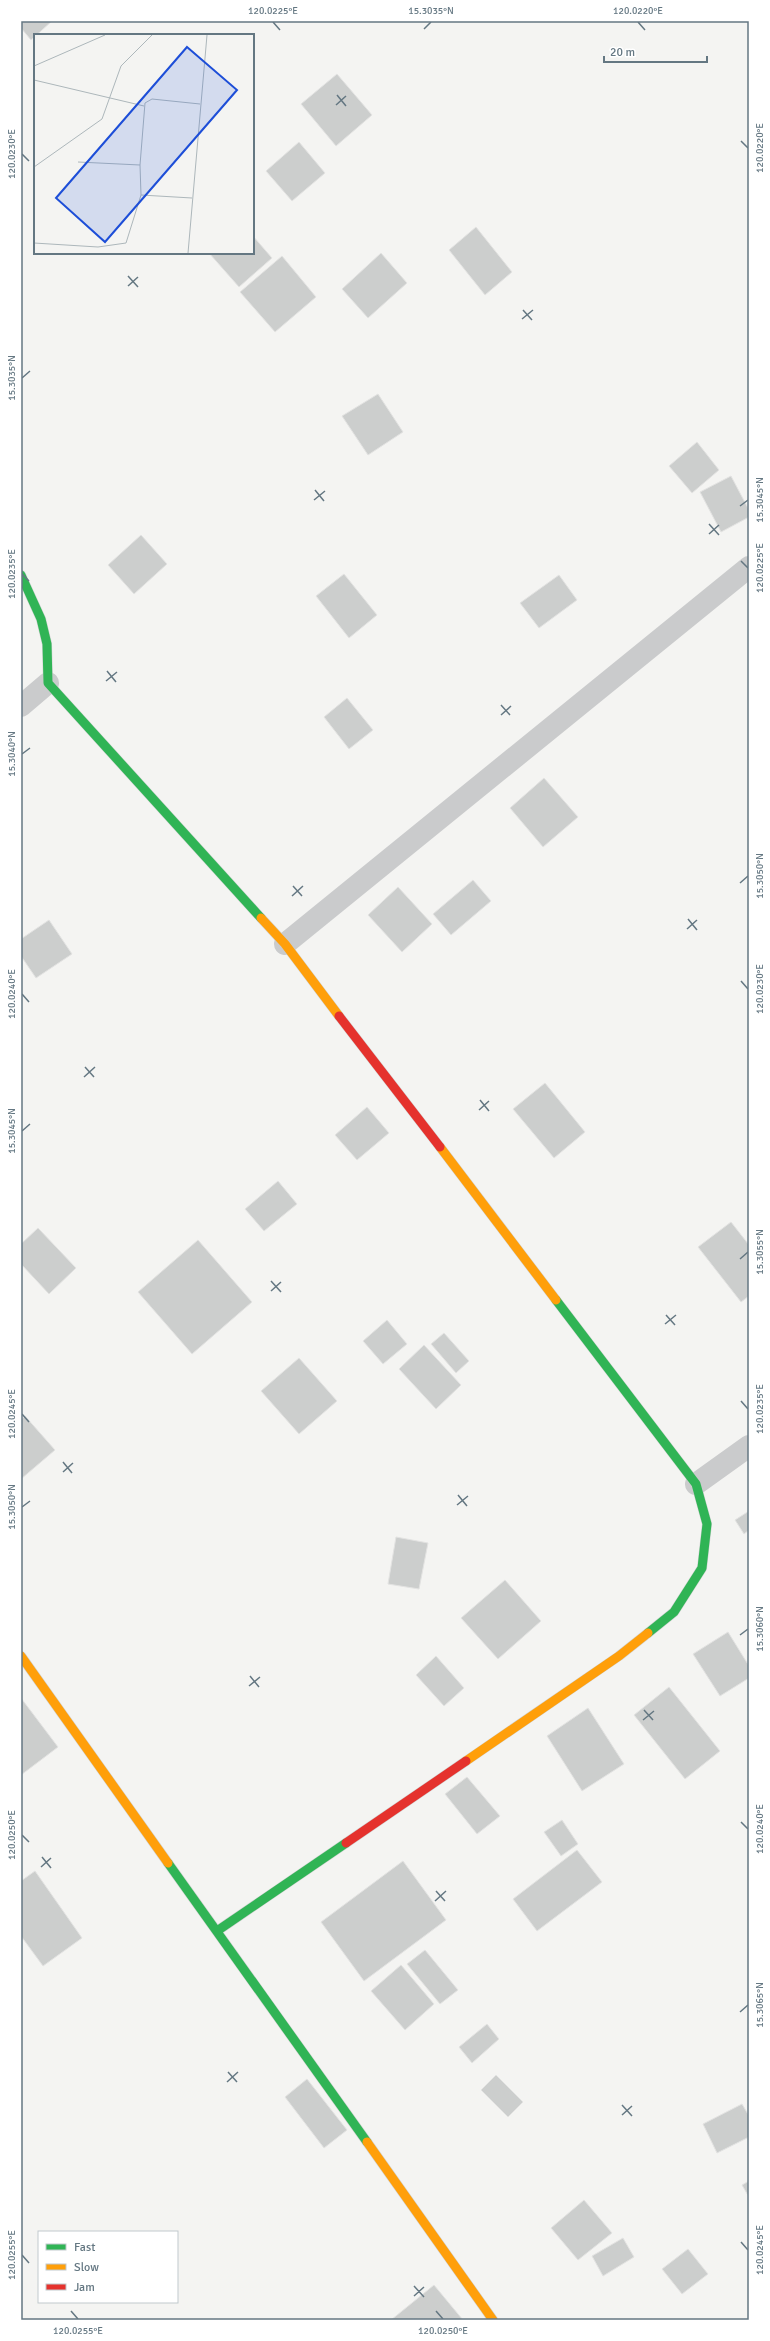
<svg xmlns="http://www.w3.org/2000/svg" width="770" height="2341" viewBox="0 0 770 2341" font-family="Signika,sans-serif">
  <rect width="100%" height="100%" fill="#f4f4f2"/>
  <path fill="#cccecd" stroke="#e3e3e2" d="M21,21H52L31,40L21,28Z
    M337,74L372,115L336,146L301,104Z
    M299,142L325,173L292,201L266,171Z
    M476,227L512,272L485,295L449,250Z
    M253,236L272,258L239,287L209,253H253Z
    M381,253L407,283L368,318L342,289Z
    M282,256L316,297L275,332L240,292Z
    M378,394L403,432L368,455L342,416Z
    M697,442L719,470L692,493L669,466Z
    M731,476L749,510V517L721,532L700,492Z
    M141,535L167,564L134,594L108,565Z
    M344,574L377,615L349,638L316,596Z
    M559,575L577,600L539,628L520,603Z
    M347,698L373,730L349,749L324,717Z
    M544,778L578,817L543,847L510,808Z
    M473,880L491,901L451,935L433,914Z
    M398,887L432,924L402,952L368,915Z
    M49,920L72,954L36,978L21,956V939Z
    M545,1083L585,1132L554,1158L513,1109Z
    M367,1107L389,1133L357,1160L335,1135Z
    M278,1181L297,1204L264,1231L245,1209Z
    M731,1222L749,1245V1296L741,1302L698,1247Z
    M38,1228L76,1268L49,1294L21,1264V1244Z
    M198,1240L252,1302L192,1354L138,1292Z
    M387,1320L407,1344L383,1364L363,1341Z
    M444,1333L469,1361L456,1373L431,1344Z
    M424,1345L461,1385L436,1409L399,1369Z
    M299,1358L337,1401L299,1434L261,1391Z
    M25,1416L55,1450L21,1479V1420Z
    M749,1511V1530L744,1534L735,1520Z
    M396,1537L428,1543L419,1589L388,1584Z
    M505,1580L541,1621L498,1659L461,1618Z
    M728,1632L749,1666V1678L720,1696L693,1654Z
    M436,1656L464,1688L444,1706L416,1675Z
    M669,1687L720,1751L685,1779L634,1715Z
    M21,1698L58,1747L21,1775Z
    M588,1708L624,1764L582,1791L547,1736Z
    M467,1777L500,1816L477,1834L445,1794Z
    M562,1820L578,1844L561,1856L544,1832Z
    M577,1850L602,1882L537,1931L513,1899Z
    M403,1861L446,1920L364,1981L321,1922Z
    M35,1871L82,1938L43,1966L21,1936V1881Z
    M425,1950L458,1990L440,2004L407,1964Z
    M401,1965L434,2004L405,2030L371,1991Z
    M487,2024L499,2039L472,2063L459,2047Z
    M496,2075L523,2102L508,2117L481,2090Z
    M307,2079L347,2130L324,2148L285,2097Z
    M742,2104L749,2116V2137L717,2153L703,2124Z
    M749,2181V2197L742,2185Z
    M584,2200L612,2233L578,2260L551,2228Z
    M623,2238L634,2257L603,2276L592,2256Z
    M688,2249L708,2274L682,2294L662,2269Z
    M434,2285L463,2320H391Z"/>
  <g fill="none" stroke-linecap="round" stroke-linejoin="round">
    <g stroke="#d0d2d2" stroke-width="10">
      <path id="fast" d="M21,575L41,619L47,644L48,683L261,918
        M556,1300L696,1484L707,1524L702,1568L674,1612L648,1633
        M168,1863L367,2142
        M217,1931L346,1843"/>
    </g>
    <g stroke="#d0d2d2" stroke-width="10">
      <path id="slow" d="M261,918L285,944L339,1016
        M440,1147L556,1300
        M21,1656L168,1863
        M466,1761L619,1656L648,1633
        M367,2142L493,2320"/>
    </g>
    <g stroke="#d0d2d2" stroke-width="10">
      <path id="jam" d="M339,1016L440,1147
        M346,1843L466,1761"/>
    </g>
    <path stroke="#cacbcc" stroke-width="22" d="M21,706L48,683
      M285,944L749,567
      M696,1484L749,1446"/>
    <use href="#fast" stroke="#30b455" stroke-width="9"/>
    <use href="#slow" stroke="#ff9f0a" stroke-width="9"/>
    <use href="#jam" stroke="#e5322d" stroke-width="9"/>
  </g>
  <path fill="none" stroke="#647782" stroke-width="1.5" d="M273,22L280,30M638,22L645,30M424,29L431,22M337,95L346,106M336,105L346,96M741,141L748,148M22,154L29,161M128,276L138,287M128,286L138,277M523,310L532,320M522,319L533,310M22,378L30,371M315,490L324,501M314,500L325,491M740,506L748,500M709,524L719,535M709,534L719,525M741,561L748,568M22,574L29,581M107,671L116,682M106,681L117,672M501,705L510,715M501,715L511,706M22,754L30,748M740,883L748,876M293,886L302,896M292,896L303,886M688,919L697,930M687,929L697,920M741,981L748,989M22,994L29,1002M85,1067L94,1077M84,1077L95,1067M480,1100L489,1111M479,1110L489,1101M22,1131L30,1124M740,1259L748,1252M271,1281L281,1292M271,1291L281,1282M666,1315L675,1325M665,1324L676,1315M741,1401L748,1409M22,1414L29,1422M63,1462L72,1473M63,1472L73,1463M458,1495L467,1506M457,1505L468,1496M22,1507L30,1501M740,1635L748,1629M250,1676L259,1687M249,1686L260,1677M644,1710L653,1720M643,1720L654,1711M741,1822L748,1829M22,1835L29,1842M42,1857L51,1868M41,1867L51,1858M436,1891L445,1901M435,1901L446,1891M740,2012L748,2005M228,2072L237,2082M227,2082L238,2072M622,2105L632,2116M622,2115L632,2106M741,2242L748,2250M22,2255L29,2263M414,2286L424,2297M414,2296L424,2287M71,2311L78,2319M436,2311L443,2319"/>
  <g transform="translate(34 34)">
    <rect width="220" height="220" fill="#f4f4f2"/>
    <path fill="none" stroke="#adb7bb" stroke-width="1" d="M0,32L71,1M0,46L110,72M44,128L106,131M0,133L68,85L87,32L118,1M107,161L158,164M0,209L64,213L92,209L107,161L106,131L111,69L118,65L166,70M154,219L173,1"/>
    <path fill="#1d4ed8" fill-opacity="0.15" stroke="#1d4ed8" stroke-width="2" d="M153,13L203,56L71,208L22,164Z"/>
    <rect width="220" height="220" fill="none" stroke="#647782" stroke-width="2"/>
  </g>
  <rect width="770" height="2341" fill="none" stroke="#ffffff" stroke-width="44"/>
  <rect x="38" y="2231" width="140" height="72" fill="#ffffff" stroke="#c1c9cd"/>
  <rect x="46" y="2244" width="20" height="6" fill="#30b455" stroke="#c1c9cd"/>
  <text x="74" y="2251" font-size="12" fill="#647782">Fast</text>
  <rect x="46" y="2264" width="20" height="6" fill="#ff9f0a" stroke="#c1c9cd"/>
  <text x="74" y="2271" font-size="12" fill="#647782">Slow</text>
  <rect x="46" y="2284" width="20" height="6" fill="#e5322d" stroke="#c1c9cd"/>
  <text x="74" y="2291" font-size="12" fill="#647782">Jam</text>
  <path d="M604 56v6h103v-6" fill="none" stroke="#647782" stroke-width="2"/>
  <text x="610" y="56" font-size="12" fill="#647782" stroke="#ffffff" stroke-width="3" paint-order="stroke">20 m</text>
  <rect x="22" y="22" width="726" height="2297" fill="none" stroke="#647782" stroke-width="1.5"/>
  <g font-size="10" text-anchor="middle" fill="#647782">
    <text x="273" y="14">120.0225°E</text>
    <text x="431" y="14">15.3035°N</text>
    <text x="638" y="14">120.0220°E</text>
    <text transform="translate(759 148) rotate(-90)" y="4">120.0220°E</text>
    <text transform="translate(11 154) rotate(-90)" y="4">120.0230°E</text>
    <text transform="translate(11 378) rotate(-90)" y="4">15.3035°N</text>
    <text transform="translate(759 500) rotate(-90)" y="4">15.3045°N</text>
    <text transform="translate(759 568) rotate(-90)" y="4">120.0225°E</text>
    <text transform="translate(11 574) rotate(-90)" y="4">120.0235°E</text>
    <text transform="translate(11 754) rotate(-90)" y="4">15.3040°N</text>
    <text transform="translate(759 876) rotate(-90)" y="4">15.3050°N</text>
    <text transform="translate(759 989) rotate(-90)" y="4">120.0230°E</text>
    <text transform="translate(11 994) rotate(-90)" y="4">120.0240°E</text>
    <text transform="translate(11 1131) rotate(-90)" y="4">15.3045°N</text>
    <text transform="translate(759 1252) rotate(-90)" y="4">15.3055°N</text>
    <text transform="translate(759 1409) rotate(-90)" y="4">120.0235°E</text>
    <text transform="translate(11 1414) rotate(-90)" y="4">120.0245°E</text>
    <text transform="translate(11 1507) rotate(-90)" y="4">15.3050°N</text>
    <text transform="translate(759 1629) rotate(-90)" y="4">15.3060°N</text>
    <text transform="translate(759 1829) rotate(-90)" y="4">120.0240°E</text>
    <text transform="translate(11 1835) rotate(-90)" y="4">120.0250°E</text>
    <text transform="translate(759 2005) rotate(-90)" y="4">15.3065°N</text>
    <text transform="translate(759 2250) rotate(-90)" y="4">120.0245°E</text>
    <text transform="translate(11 2255) rotate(-90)" y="4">120.0255°E</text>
    <text x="78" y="2334">120.0255°E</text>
    <text x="443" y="2334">120.0250°E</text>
  </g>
</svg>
